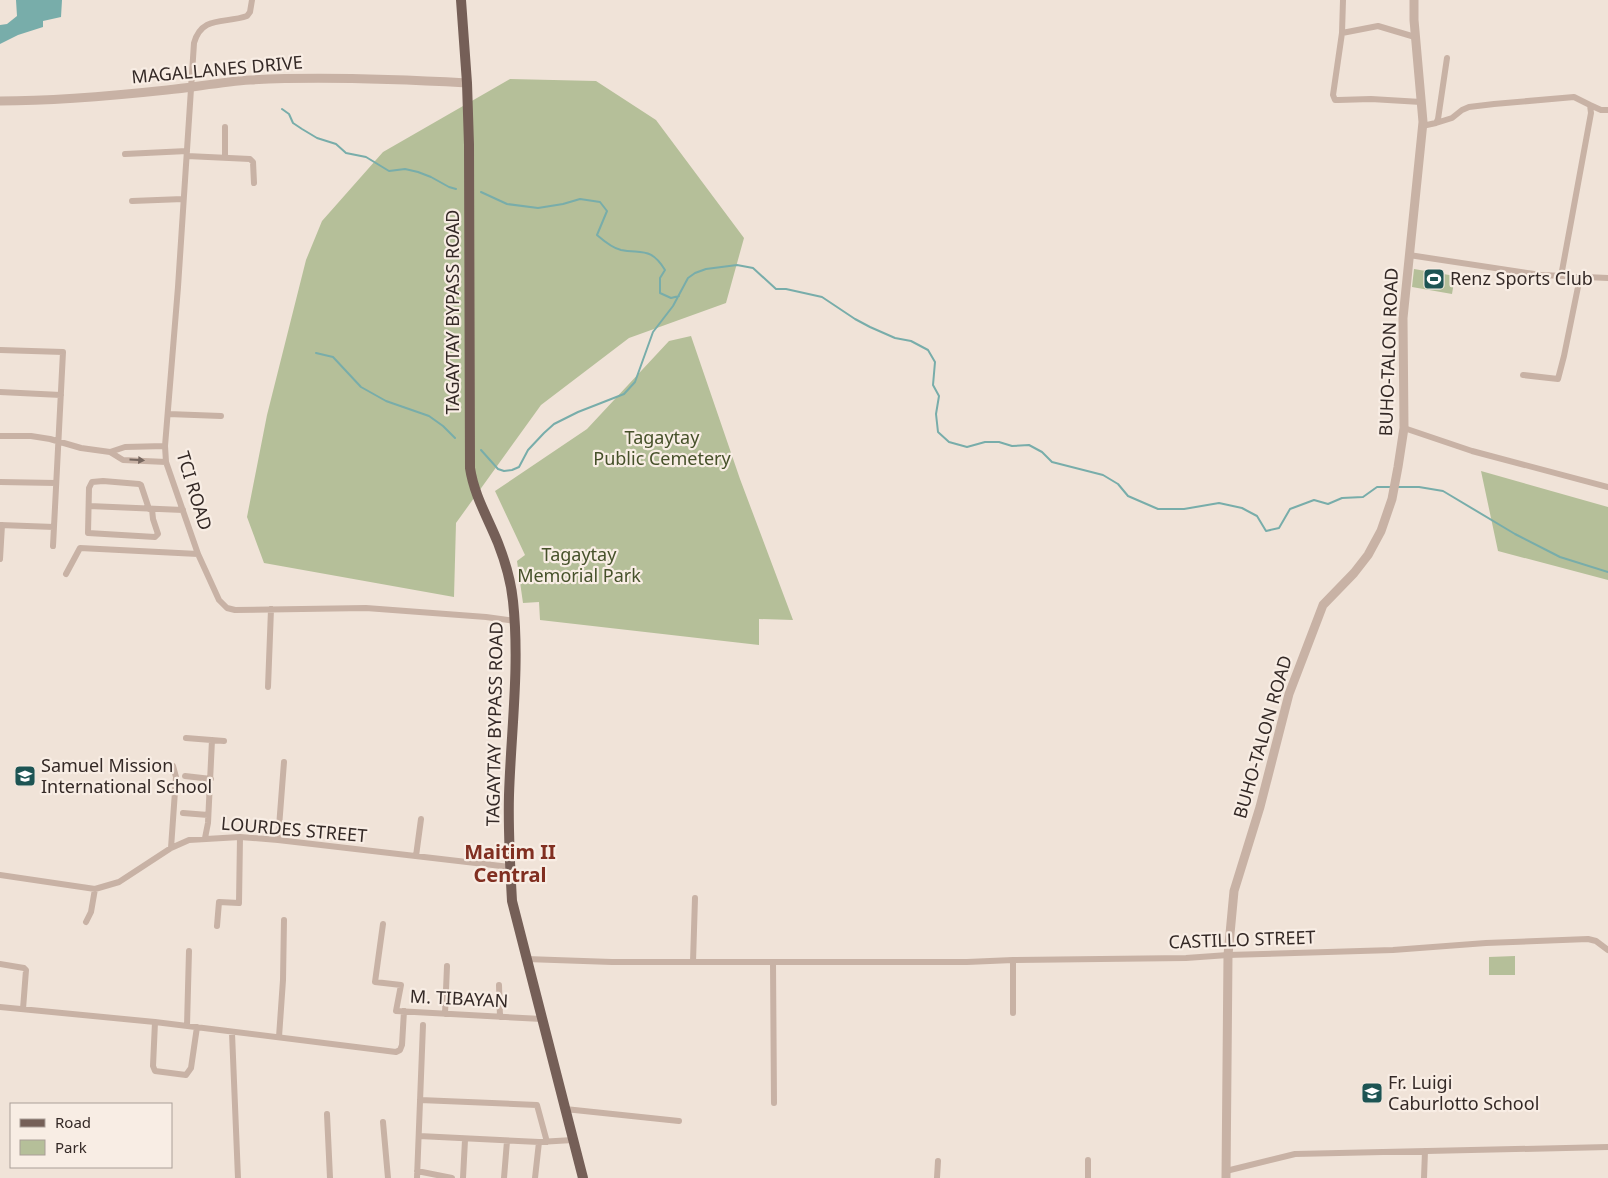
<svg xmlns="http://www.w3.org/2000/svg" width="1608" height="1178" viewBox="0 0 1608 1178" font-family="'Noto Sans',sans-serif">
  <rect width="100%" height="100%" fill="#f0e3d8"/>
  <path fill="#b5bf99" d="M510,79L596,81L656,120L744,238L726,303L629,338L541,405L456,523L454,597L264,563L247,517L267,415L306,260L322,221L383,152Z
    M1414,269L1455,276L1452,294L1412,287Z
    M691,336L740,479L793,620L759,619V645L540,620L539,602L523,603L517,561L525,555L495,491L587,429L669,341Z
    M1481,471L1608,507V580L1498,551Z
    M1515,956V975H1489V957Z"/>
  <path fill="#78adaa" d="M16,0H62L61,17L43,21V27L18,35L0,44V25L7,24L17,16Z"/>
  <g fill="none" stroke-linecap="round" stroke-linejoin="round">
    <path stroke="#78adaa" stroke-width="2" d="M282,109L289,114L293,123L302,129L317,138L336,144L346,153L366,157L389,171L405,169L418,172L431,177L449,187L456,189
      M481,192L507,204L538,208L563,204L580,199L600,202L607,211L597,235C604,241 612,248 621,250C642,254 651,247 665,270L660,278V293L671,298L679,296
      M316,353L333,357L361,387L386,401L429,416L443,426L455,438
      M481,450L498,469L504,471L512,470L519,467L528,450L544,433L554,424L578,412L624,394L635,382L653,332L673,306L688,278L695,273L706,269L737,265L753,268L776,289H786L822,297L855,319L870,327L895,338L911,341L928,350L935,362L933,385L939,396L936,414L938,432L949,442L967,447L985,442H999L1012,446L1029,445L1042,452L1052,462L1103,475L1118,484L1128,496L1158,509H1184L1219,503L1242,508L1257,516L1266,531L1279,528L1290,509L1314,500L1328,504L1342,498L1363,497L1377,487H1390
      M1398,487H1419L1443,491L1515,534L1560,557L1608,572"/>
    <path stroke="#c8b2a5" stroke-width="6" d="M252,0L250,12L247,16C225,24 202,15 194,43L178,287L165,446L166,462L198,554L219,600L227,608L235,610L366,608L486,617L515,621
      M1342,33L1343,0
      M1415,37L1378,26L1342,33L1333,95L1335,100H1338L1371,99L1421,102
      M1590,105L1601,110H1608
      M1436,123L1452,118L1462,110L1469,107L1494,104L1574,97L1590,105L1591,113L1562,271L1560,276
      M1422,126L1436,123L1438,119L1447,58
      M225,127V158
      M125,154L187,151
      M187,156L250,159L253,162L254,183
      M132,201L183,199
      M1409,255L1541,275L1608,278
      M0,350L63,352L53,546
      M1523,375L1558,379L1564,356L1580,277
      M0,392L61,395
      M168,414L221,416
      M1404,428L1472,451L1608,487
      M0,436H31L50,439L81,448L110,452L123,460L166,462
      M110,452L125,447L165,446
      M0,482L56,483
      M89,506L183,510
      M149,509L141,485L139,484L103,481L92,482L89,488L88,533L155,537L158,534L153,519L152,509
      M0,525L54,527
      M0,559L2,525
      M66,574L80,548L198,554
      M268,687L271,609
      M186,738L224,741
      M185,776L211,779
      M183,813L208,815
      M205,838L208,823L212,740
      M278,840L284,762
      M171,848L176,777L173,766
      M416,856L421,819
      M0,875L95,889L119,882L171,848L189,840L240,837L278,840L510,867
      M86,922L91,912L95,889
      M383,924L375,982L401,985L396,1011L542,1019
      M217,926L219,902L239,903L240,837
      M526,959L612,962H967L1013,960L1186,958L1228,955L1393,950L1486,943L1588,939L1596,941L1608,950
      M693,962L695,898
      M773,962L774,1103
      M0,964L24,968L26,970L23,1009
      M499,985L500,1017
      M0,1007L155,1022L396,1052L400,1050L402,1045L404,1011
      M1013,1013V960
      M445,1014L447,966
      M155,1022L153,1066L155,1071L186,1075L191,1068L197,1027
      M187,1026L189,951
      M232,1033L238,1178
      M279,1037L283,980L284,920
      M420,1100L537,1105L547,1142
      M565,1109L679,1121
      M327,1114L330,1178
      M383,1122L388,1178
      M419,1136L539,1142L573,1140
      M1088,1160V1178
      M417,1171L452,1178
      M1226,1171L1295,1154L1608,1147
      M417,1178L423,1025
      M463,1178L465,1140
      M504,1178L507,1141
      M535,1178L539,1142
      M937,1178L938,1161
      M1424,1178L1425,1151"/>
    <path stroke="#c8b2a5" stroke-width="9" d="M0,101C56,101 111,96 167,90C195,87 222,82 250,80C322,76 395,79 467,83
      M1226,1178L1228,955L1234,891L1260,807L1289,694L1323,605L1354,573L1368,555L1381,531L1392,499L1398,467L1404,428L1403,318L1423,122L1414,20V0"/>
    <path stroke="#755f57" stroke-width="10" d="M461,0L467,83L469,145L470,468C474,495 488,518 498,543C505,561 511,581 513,601C520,666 511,731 509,795C508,830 510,866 512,901L583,1178"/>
  </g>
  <defs><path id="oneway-solid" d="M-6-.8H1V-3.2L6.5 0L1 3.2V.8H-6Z" transform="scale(1.25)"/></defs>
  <use fill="#77675f" href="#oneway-solid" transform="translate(137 460) rotate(3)"/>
  <defs>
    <g id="stadium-square" transform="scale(1.125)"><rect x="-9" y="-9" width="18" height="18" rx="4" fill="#1d5453" stroke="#f8ede4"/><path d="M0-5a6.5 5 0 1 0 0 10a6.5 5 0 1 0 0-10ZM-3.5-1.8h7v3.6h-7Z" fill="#fff"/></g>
    <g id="school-square" transform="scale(1.125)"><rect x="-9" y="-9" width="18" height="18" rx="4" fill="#1d5453" stroke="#f8ede4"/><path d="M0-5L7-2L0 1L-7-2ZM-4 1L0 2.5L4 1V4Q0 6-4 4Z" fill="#fff"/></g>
  </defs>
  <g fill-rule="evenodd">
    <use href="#stadium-square" x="1434" y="279"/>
    <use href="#school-square" x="25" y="776"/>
    <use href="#school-square" x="1372" y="1093"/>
  </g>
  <g text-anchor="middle" stroke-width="4.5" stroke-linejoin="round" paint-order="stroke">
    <g font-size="18" fill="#342926" stroke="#f8ede4">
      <text transform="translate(217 70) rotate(-5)" y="6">MAGALLANES DRIVE</text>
      <text transform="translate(453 312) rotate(-90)" y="6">TAGAYTAY BYPASS ROAD</text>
      <text transform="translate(1389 352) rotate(-88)" y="6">BUHO-TALON ROAD</text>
      <text transform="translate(194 491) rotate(73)" y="6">TCI ROAD</text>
      <text transform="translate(495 724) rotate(-89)" y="6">TAGAYTAY BYPASS ROAD</text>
      <text transform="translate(1263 737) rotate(-74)" y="6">BUHO-TALON ROAD</text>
      <text transform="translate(294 830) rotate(5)" y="6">LOURDES STREET</text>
      <text transform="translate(1242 940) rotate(-2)" y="6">CASTILLO STREET</text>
      <text transform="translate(459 999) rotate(3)" y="6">M. TIBAYAN</text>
    </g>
    <g font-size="18" fill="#342926" stroke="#f8ede4" text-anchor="start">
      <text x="1450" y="285">Renz Sports Club</text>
      <text x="41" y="772">Samuel Mission<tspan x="41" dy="21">International School</tspan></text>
      <text x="1388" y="1089">Fr. Luigi<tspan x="1388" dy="21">Caburlotto School</tspan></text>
    </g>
    <g font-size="18" fill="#46512a" stroke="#f8ede4">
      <text x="662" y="444">Tagaytay<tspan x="662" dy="21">Public Cemetery</tspan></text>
      <text x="579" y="561">Tagaytay<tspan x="579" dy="21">Memorial Park</tspan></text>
    </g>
    <g font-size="20" font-weight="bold" fill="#812f21" stroke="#f8ede4">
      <text x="510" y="859">Maitim II<tspan x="510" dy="23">Central</tspan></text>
    </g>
  </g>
  <rect x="10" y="1103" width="162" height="65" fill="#f8ede4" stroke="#aa9f98"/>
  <rect x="20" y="1119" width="25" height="8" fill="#755f57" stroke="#aa9f98"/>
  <text x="55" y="1128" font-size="15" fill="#342926">Road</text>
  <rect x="20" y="1140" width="25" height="15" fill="#b5bf99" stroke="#aa9f98"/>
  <text x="55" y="1153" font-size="15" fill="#342926">Park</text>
</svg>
